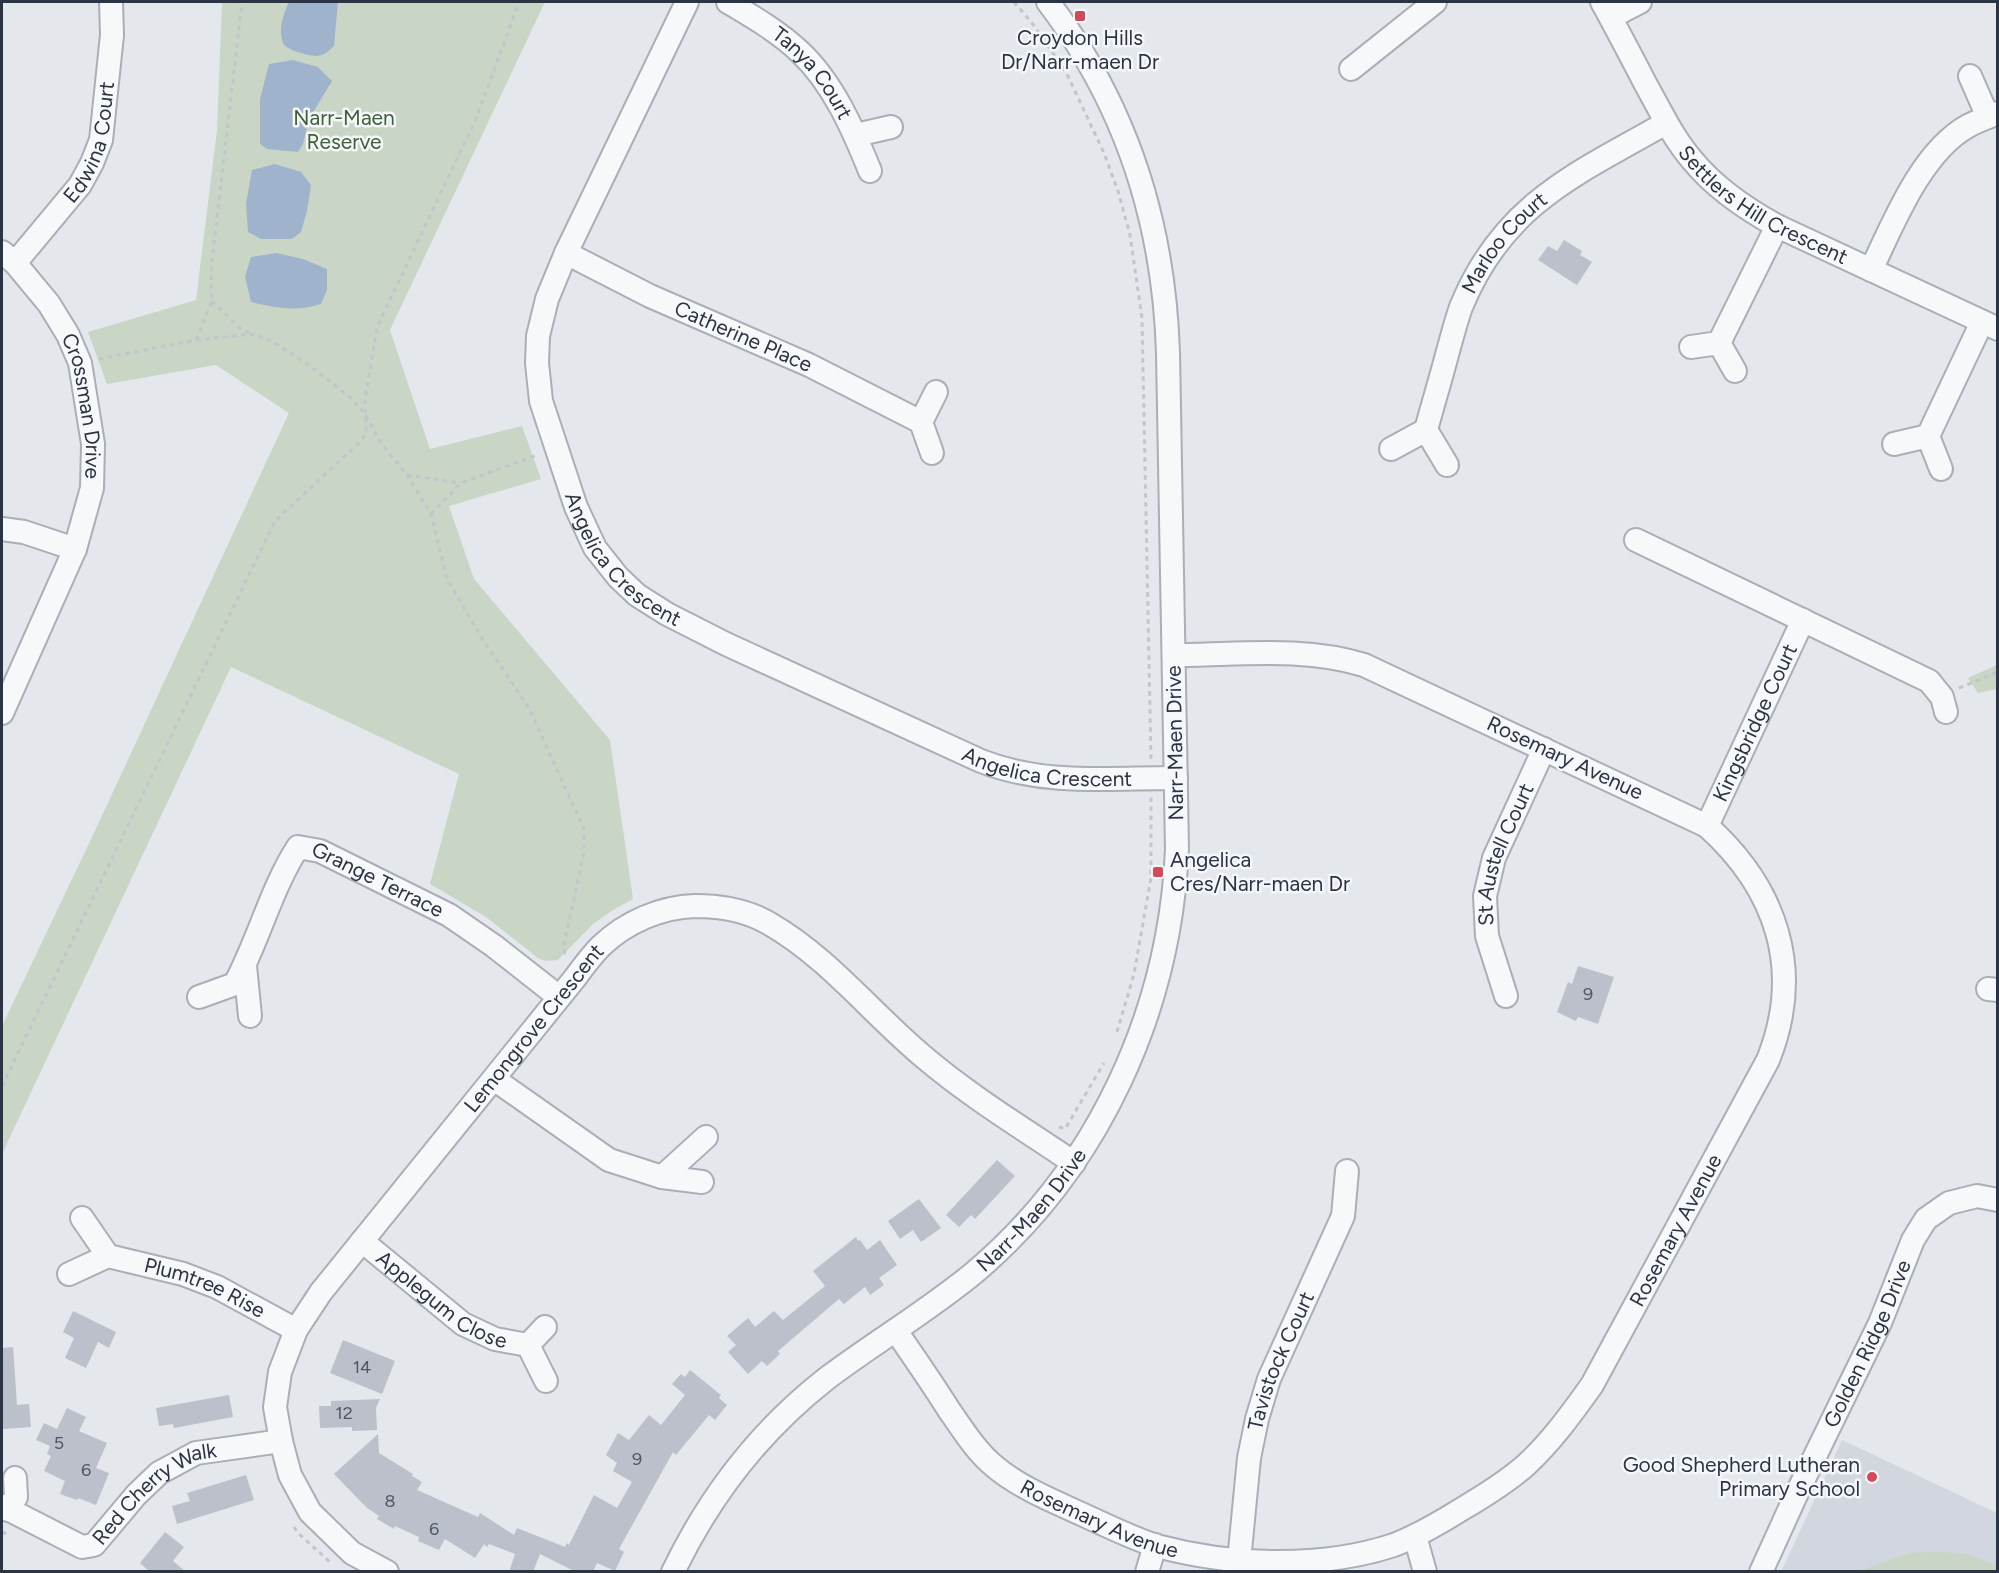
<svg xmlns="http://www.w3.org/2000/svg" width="1999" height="1573" viewBox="0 0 1999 1573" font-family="Figtree,sans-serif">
  <rect width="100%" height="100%" fill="#e4e7ec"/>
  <path fill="#d2d6de" d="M1842,1440L1997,1513V1571L1781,1572Z"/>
  <path fill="#c9d6c5" d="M222,2H545L390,330L430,449L522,426L541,479L449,506L474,579L610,740L633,899L613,910L593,924L558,960L545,961L538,958L486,917L430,884L459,774L231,667L2,1154V1026L93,835L289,413L216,365L107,384L88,332L196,300L217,130Z
    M1997,665V689L1978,693L1968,678Z
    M1939,1552L1968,1554L1997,1566V1571H1859L1910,1553Z"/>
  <path fill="#9fb4cc" d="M289,2H338L334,46C329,51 325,55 317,56C310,56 285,50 283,43C278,29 283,15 289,2Z
    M293,60L318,67L332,81L309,119L303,144L298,152L267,149L260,144V99L269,64Z
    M275,164L301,172L311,185L307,211L301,232L292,239H261L248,232L246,204L252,170Z
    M277,253L303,259L327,269V290L321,304C297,312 275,308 251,302L245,277L251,257Z"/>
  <path fill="#bbc0ca" d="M1564,240L1582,251L1580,255L1592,262L1577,285L1538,260L1548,246L1557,251Z
    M1578,966L1614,977L1598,1024L1578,1017L1576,1021L1557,1012L1568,982L1572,984Z
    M997,1160L1015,1176L975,1219L971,1215L959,1227L946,1215Z
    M919,1199L941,1228L921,1242L913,1230L900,1239L888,1221Z
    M856,1237L858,1241L860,1240L867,1250L880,1240L897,1265L879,1278L884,1285L870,1295L865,1287L844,1304L839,1299L778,1351L780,1354L767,1366L762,1361L748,1374L728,1352L736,1345L727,1336L748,1318L755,1327L774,1311L783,1320L825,1286L813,1271Z
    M73,1311L116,1332L109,1348L98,1342L86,1368L65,1358L74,1338L63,1332Z
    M343,1340L395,1361L382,1394L330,1373Z
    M13,1347L17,1405L29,1404L31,1427L2,1429V1348Z
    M690,1370L721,1395L719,1398L727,1405L715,1420L709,1415L676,1455L673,1452L619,1549L624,1552L615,1571L597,1563L593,1572H576L540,1554L533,1572H509L515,1554L489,1544L487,1547L484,1544L475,1558L445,1539L439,1550L418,1541L419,1537L395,1526L394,1529L377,1519L379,1516L366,1507L334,1474L378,1434L379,1453L413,1474L412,1476L422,1482L417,1490L478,1517L480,1513L514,1535L517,1528L565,1547L567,1543L569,1545L594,1495L617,1508L632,1482L613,1471L617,1463L606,1455L618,1433L629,1440L649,1415L661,1425L685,1395L672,1384L681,1374L685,1377Z
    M229,1395L233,1417L174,1428L173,1424L159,1426L156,1408Z
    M380,1399L376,1408L377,1430L352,1431V1427L320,1428L319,1406H331V1401Z
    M67,1408L86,1417L79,1431L107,1443L96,1468L109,1473L96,1505L78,1498L77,1500L60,1494L65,1481L44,1471L51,1456L47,1454L50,1446L36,1440L44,1423L57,1429Z
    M246,1475L254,1500L177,1524L172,1506L190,1501L187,1493Z
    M165,1532L184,1547L173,1561L186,1572H150L140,1563Z"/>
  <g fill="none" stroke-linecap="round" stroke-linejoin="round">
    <g stroke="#a9aeb7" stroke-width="26">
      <g id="minor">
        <path id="s1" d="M687,2L566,253L547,299L538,336L537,363L541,401L576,507L595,548L618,577L637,595L667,614L726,644L981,761C1045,786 1109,778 1176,778"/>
        <path id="s2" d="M728,2C753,17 779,32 800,52C833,83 853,129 870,171"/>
        <path id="s3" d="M1602,2C1617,29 1631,56 1645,83C1660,110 1673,138 1693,161C1716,189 1746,209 1777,226L1998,329"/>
        <path d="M1611,17L1640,2"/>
        <path d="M1351,69L1435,2"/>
        <path d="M1970,76L1988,117"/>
        <path d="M856,135L891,127"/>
        <path id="s4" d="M2,252L15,263L49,304L68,335L80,363L93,444L92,488L75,549L2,713"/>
        <path id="s5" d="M566,253L650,296L809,365L921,422"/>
        <path id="s6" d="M15,263L80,185L92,163L101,140L112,35L111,2"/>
        <path d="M1871,270C1893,224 1921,152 1968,126C1977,121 1988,117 1998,113"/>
        <path d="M1719,343L1777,226"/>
        <path d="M1691,347L1719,343L1735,371"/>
        <path id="s7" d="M1426,430C1433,404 1441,378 1448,351C1452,337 1456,321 1461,307C1503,204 1576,174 1666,123"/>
        <path d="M1928,436L1982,322"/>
        <path d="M1894,444L1928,436L1941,469"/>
        <path d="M1391,449L1426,430L1447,465"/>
        <path d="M932,453L921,422L936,392"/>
        <path d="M2,529L24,532L75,549"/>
        <path d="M1636,540L1929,681L1942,697L1946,712"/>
        <path id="s8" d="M1707,826L1803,620"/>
        <path d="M245,966L250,1016"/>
        <path d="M1988,989L1998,990"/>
        <path id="s9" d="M1506,996L1487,936L1485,896L1494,858L1544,749"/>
        <path id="s10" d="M199,997L235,984C259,939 271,889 298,847L320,851L449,915L494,946L559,997"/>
        <path d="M494,1079L609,1160L662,1177L702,1182"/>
        <path d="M662,1177L706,1137"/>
        <path id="s11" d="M362,1241L463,1324L495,1339L528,1345"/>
        <path id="s12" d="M108,1256L183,1274L217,1287L296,1330"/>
        <path d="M69,1274L108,1256L82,1218"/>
        <path d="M545,1327L528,1345L546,1381"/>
        <path id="s13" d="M896,1331C914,1357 932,1383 949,1410C963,1430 976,1451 994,1466C1021,1489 1058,1503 1090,1518C1112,1528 1134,1539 1157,1546C1231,1566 1321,1569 1394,1545C1418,1536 1441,1522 1462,1509C1484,1496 1507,1482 1526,1465C1551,1442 1572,1413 1592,1385L1768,1060C1804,970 1777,889 1707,826L1364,665C1303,646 1237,655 1174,655"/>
        <path id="s14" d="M2,1506L82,1547L94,1545L136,1495L159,1473L196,1453L281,1441"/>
        <path d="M8,1510L16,1497L15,1478"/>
        <path d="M1415,1536L1425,1572"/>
        <path id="s15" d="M1239,1561L1249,1458L1257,1419L1269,1379L1343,1216L1347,1171"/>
        <path id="s16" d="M387,1572L352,1553L310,1512L290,1475L281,1441L275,1407L280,1372L296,1330L321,1292L575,978C583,967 591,956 601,946C626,922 661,907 695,906C721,906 747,910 770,924C829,958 873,1015 925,1058C971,1097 1024,1129 1074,1163"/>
        <path id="s17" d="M673,1572C709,1497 761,1430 826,1379C875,1342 928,1311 975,1272C1099,1167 1170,1010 1177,849L1168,353C1164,223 1127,106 1048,2"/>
        <path d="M1147,1572L1155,1545"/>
        <path id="s18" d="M1761,1572L1796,1495L1880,1323L1913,1240L1926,1219L1949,1203L1977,1196L1998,1200"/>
      </g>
    </g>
    <path stroke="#c2c5cb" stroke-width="3" stroke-dasharray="4.5 4.5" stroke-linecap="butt" d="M1014,2L1032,23L1066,72L1104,153L1118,191L1130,235L1142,318L1151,760
      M212,301L240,328L252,334
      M196,340L212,301L211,283L212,261L242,2
      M99,359L196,340L252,334L272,341L310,366L351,398L365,414L381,443L407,475L431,514L447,579L483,640L529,708L584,829V853L564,944L565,958
      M407,475L461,483
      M431,514L461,483L537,455
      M1959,688L1998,672
      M1117,1032L1134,974L1151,878V796
      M2,1086L275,521L362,440L366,431L365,400L377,327L476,119L519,2
      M1059,1127L1065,1129L1104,1063
      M294,1527L298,1533L330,1562
      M2,1532L10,1535"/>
    <use href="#minor" stroke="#f7f8fa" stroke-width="22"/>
  </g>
  <g fill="#d1495b" stroke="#f4f6f9" stroke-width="2">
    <rect x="1074" y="10" width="12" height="12" rx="3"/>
    <rect x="1152" y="866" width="12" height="12" rx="3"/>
    <circle cx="1872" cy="1477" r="6"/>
  </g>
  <g text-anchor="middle" stroke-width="5" stroke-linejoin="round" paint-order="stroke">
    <g font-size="18" fill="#4f5766">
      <text x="1588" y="1000">9</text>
      <text x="362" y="1373">14</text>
      <text x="344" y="1419">12</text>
      <text x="59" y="1449">5</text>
      <text x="637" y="1465">9</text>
      <text x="86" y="1476">6</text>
      <text x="390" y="1507">8</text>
      <text x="434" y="1535">6</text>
    </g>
    <g font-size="21" fill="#2b3445" stroke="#f4f6f9">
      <text x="1080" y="45">Croydon Hills<tspan x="1080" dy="24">Dr/Narr-maen Dr</tspan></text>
      <text x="1170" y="867" text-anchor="start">Angelica<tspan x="1170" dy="24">Cres/Narr-maen Dr</tspan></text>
      <text x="1860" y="1472" text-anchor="end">Good Shepherd Lutheran<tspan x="1860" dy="24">Primary School</tspan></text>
    </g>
    <g font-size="21" fill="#2b3445" stroke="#f4f6f9">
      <text dy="7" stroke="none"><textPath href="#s2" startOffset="112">Tanya Court</textPath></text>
      <text dy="7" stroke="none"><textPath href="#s6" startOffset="146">Edwina Court</textPath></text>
      <text dy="7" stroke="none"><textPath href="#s3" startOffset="267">Settlers Hill Crescent</textPath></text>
      <text dy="7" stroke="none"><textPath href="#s7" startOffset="206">Marloo Court</textPath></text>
      <text dy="7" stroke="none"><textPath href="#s5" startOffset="196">Catherine Place</textPath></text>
      <text dy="7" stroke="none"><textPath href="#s4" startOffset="180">Crossman Drive</textPath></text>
      <text dy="7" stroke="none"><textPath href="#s1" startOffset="615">Angelica Crescent</textPath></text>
      <text dy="7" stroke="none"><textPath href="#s8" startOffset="114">Kingsbridge Court</textPath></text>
      <text transform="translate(1175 743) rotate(-91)" y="7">Narr-Maen Drive</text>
      <text transform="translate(1565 758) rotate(25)" y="7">Rosemary Avenue</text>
      <text dy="7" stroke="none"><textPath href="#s1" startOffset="1101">Angelica Crescent</textPath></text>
      <text dy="7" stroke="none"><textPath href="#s9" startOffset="148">St Austell Court</textPath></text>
      <text dy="7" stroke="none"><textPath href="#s10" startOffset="276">Grange Terrace</textPath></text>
      <text dy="7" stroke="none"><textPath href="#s16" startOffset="675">Lemongrove Crescent</textPath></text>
      <text dy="7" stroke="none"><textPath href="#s17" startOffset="516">Narr-Maen Drive</textPath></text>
      <text dy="7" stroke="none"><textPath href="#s13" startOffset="1024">Rosemary Avenue</textPath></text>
      <text dy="7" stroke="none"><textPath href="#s12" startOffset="102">Plumtree Rise</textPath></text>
      <text dy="7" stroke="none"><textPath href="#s11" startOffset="100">Applegum Close</textPath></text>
      <text dy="7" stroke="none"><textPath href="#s18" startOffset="252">Golden Ridge Drive</textPath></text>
      <text dy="7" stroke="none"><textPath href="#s15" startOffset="206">Tavistock Court</textPath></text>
      <text dy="7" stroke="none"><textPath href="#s14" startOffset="184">Red Cherry Walk</textPath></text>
      <text dy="7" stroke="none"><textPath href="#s13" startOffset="286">Rosemary Avenue</textPath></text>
    </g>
    <g font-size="21" fill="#3f6138" stroke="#f4f6f9">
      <text x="344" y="125">Narr-Maen<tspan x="344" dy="24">Reserve</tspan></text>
    </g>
  </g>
  <rect width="1999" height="1573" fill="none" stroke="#2b3445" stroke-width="6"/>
</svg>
